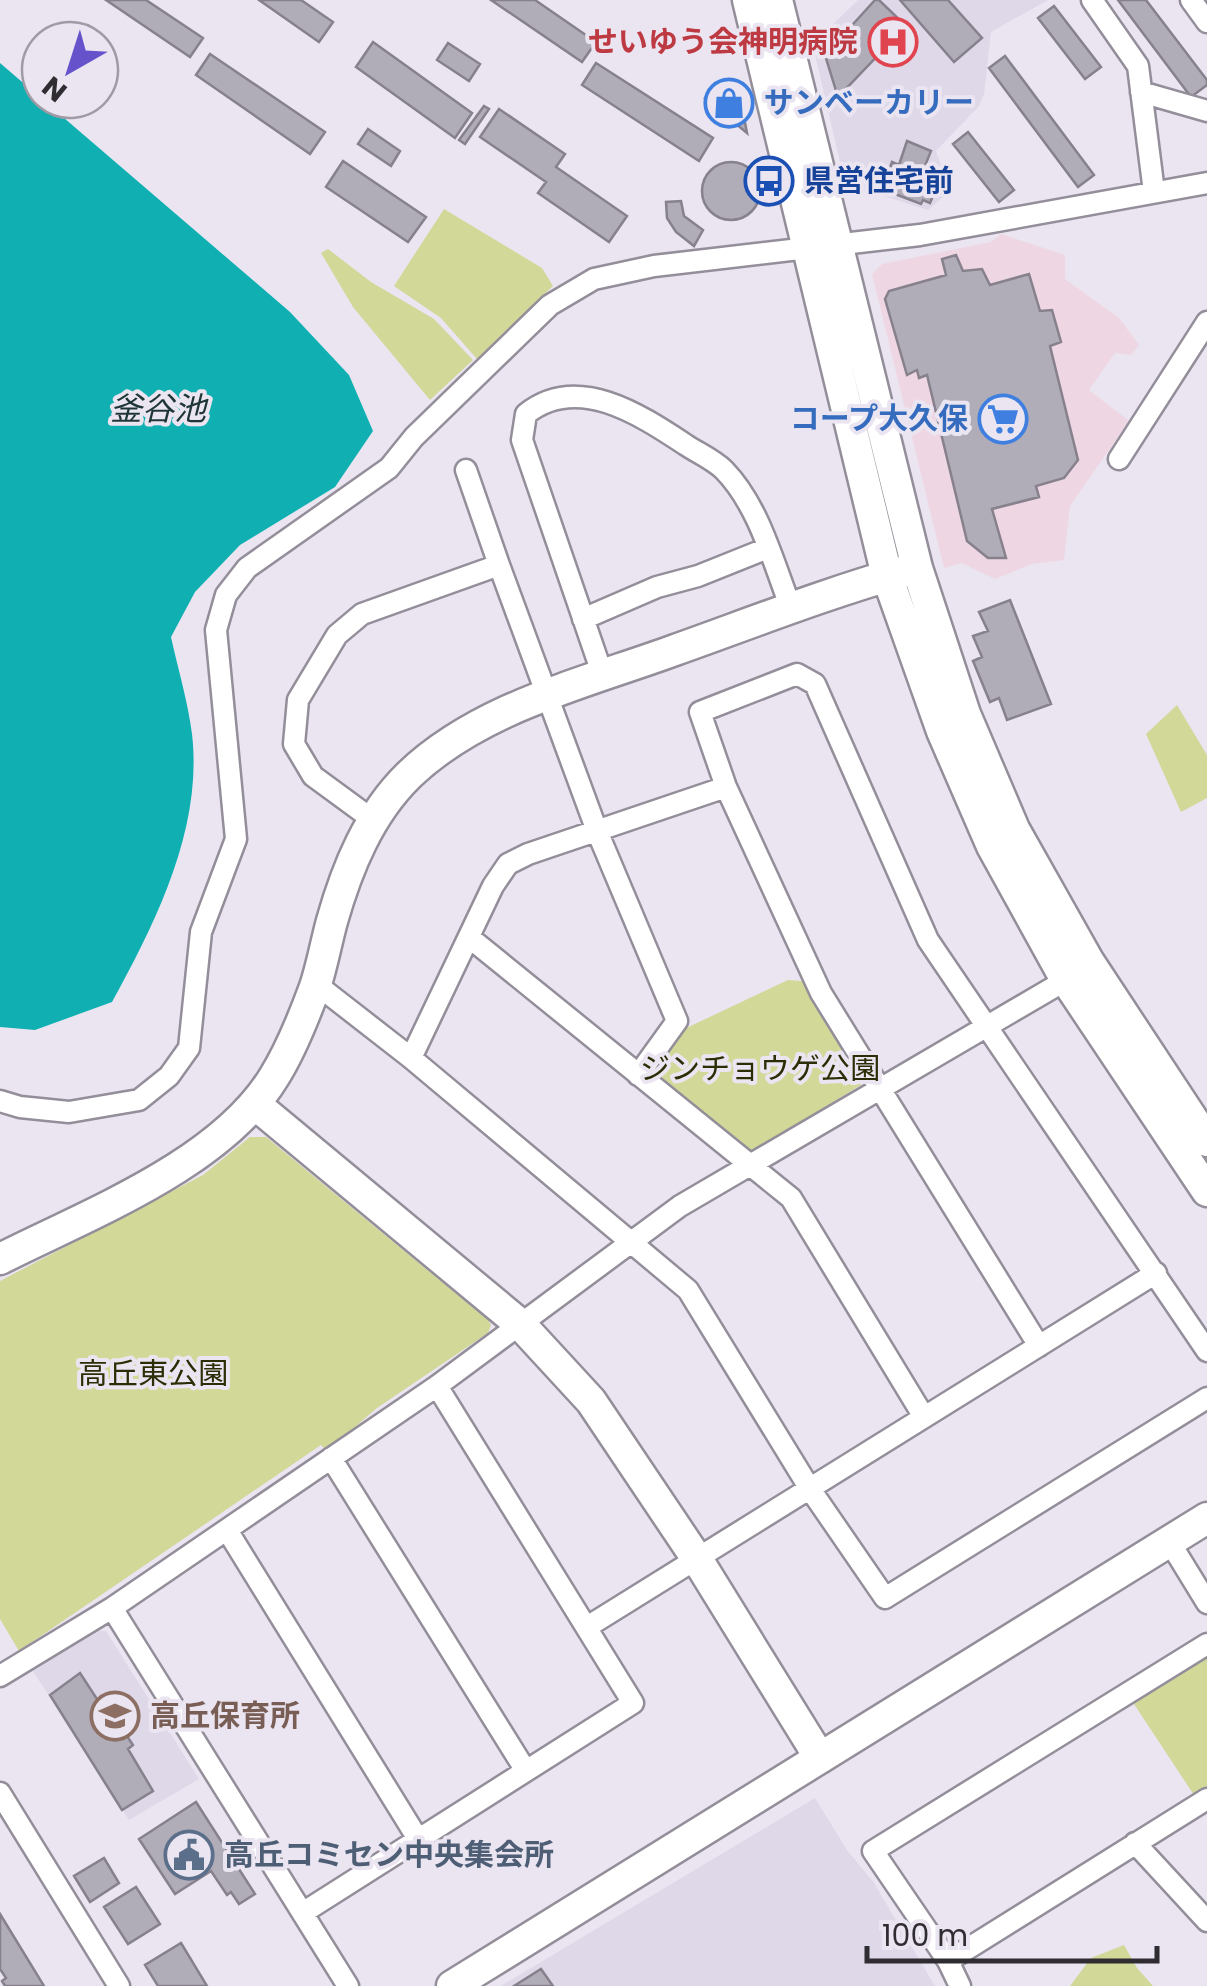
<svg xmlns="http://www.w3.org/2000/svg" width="1207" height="1986" viewBox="0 0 1207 1986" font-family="Poppins,'Noto Sans JP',sans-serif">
  <rect width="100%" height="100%" fill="#eae5f1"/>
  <path fill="#eed7e2" d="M1001,234L1065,255V279L1119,318L1139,345L1131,355L1115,353L1089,390L1129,421L1070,506L1064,560L1032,564L995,579L962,563L944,568L872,274L882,264L991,242Z"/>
  <path fill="#ded8e9" d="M858,0H1048L991,32L984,94L979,106L936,151L950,191L928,210L845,184L814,50L832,25Z
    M97,1631H106L199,1779L129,1820L33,1671Z
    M815,1798L847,1850L874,1883L935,1986H501Z"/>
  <path fill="#d1d898" d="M444,209L542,268L553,286L477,359L441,318L394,286Z
    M328,249L371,282L434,319L473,360L430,400L353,307L321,253Z
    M1177,705L1207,755V798L1181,812L1146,734Z
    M788,980L802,981L864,1083L754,1151L741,1146L653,1077L649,1067L680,1031Z
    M250,1137H266L488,1320L491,1325L488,1333L377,1408L327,1451L321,1445L19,1651L0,1619V1281L203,1175Z
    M1207,1653V1787L1194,1795L1132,1701Z
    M1124,1945L1137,1968L1153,1986H1070L1091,1958Z"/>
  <path fill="#10b0b2" d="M0,63L290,312L349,375L373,431L335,487L240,545L195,592L171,637C178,669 188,702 192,734C203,828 156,922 112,1002L35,1030L0,1027Z"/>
  <path fill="#b1adb8" stroke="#86818c" stroke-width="2.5" d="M106,0H146L203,38L190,57Z
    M259,0H301L333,22L319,42Z
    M491,0H535L596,42L582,62Z
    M875,0H879L906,26L838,97L825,55Z
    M900,0H948L982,38L954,62Z
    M1118,0H1146L1207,80V85L1191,97Z
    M1054,6L1101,67L1085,79L1038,18Z
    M373,42L472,113L455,138L356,67Z
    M448,43L480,64L469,81L437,60Z
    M210,54L325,132L310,154L196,75Z
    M1005,56L1094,175L1078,187L989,68Z
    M596,63L713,138L699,161L582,85Z
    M723,84L732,85L739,91L747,133L705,98L714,87Z
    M484,106L489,109L465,144L459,140Z
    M499,109L565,154L556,167L627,216L609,242L538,193L546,182L480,137Z
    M368,129L400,151L391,166L358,144Z
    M968,132L1014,190L999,202L953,144Z
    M907,141L931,151L920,178L938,184L930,203L923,200L921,204L887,191L891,180L886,179L892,162L899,165Z
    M343,161L426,217L408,242L326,187Z
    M702 191a29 29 0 1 1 58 0a29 29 0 1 1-58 0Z
    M681,201L684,216L703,230L694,246L676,232L667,218L666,202Z
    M956,255L963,271L982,269L990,285L1029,274L1040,311L1052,310L1061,342L1050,346L1078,460L1064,478L1036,486L1039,497L992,509L1006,558H988L967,541L927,375L919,378L917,370L907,375L885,299L889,291L946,275L942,259Z
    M1010,600L1051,704L1007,720L999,698L990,702L973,661L982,657L973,636L988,631L979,612Z
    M80,1673L121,1736L125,1733L133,1745L128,1749L153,1791L122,1810L50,1695Z
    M196,1802L255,1894L239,1904L231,1892L227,1895L211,1871L175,1894L139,1839Z
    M104,1858L119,1883L90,1902L74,1876Z
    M136,1887L160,1924L128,1944L104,1907Z
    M0,1914L44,1986H5L2,1981L6,1978L0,1969Z
    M181,1943L207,1986H158L145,1965Z
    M541,1969L553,1986H514Z"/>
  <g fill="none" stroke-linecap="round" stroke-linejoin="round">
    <g stroke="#938e99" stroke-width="25">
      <path id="street" d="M1092,0L1138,66L1154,192
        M1191,0L1207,22
        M1141,92L1207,111
        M1119,459L1207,322
        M466,470L499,565
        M583,619L657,587L698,576L768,548
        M603,676L522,440L526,414C577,373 639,414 686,445C698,453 714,460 724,470C759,506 773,562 791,608
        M726,787L700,712L797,674L815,684L928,940L1207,1351
        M373,820L313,776L294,744L298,700L337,635L362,614L499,565L597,831L677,1021L638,1075
        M470,938L791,1198L924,1417
        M316,984L411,1058L688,1290L810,1489L885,1598L1207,1398
        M411,1058L493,886L508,864L528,854L726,787L821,993L1039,1346
        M0,1101L20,1107L69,1112L139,1100L169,1076L189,1048L201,932L236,839L216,630L226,595L247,568L389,468L414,437L550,305L594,279L654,266L920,235L1207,183
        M331,1458L526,1771
        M227,1530L418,1839
        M1169,1541L1207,1603
        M112,1608L348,1986
        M587,1627L1156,1273
        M0,1676L112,1608L437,1386L680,1206L1066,980
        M0,1793L119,1986
        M1135,1843L1207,1921
        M304,1912L633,1703L437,1386
        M948,1961L1207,1799
        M960,1986L948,1961L873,1851L1207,1644"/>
    </g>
    <g stroke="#938e99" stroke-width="35">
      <path id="secondary" d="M748,0L887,576L942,731L992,846L1066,980L1207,1191
        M777,0L917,568L965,714L1014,829L1089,962L1207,1141
        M255,1104L521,1325L591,1401L697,1559L820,1758
        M0,1259C89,1214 221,1164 274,1077C291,1050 304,1017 315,987C322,966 326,943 332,921C347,868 369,814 409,775C480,707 585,683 675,650C751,623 827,593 905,571
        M452,1986L1207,1518"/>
    </g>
    <use href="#street" stroke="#fff" stroke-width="20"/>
    <use href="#secondary" stroke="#fff" stroke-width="30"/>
  </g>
  <defs>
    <g id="hospital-ring" transform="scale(2.5)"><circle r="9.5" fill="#eae5f1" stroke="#e0444e" stroke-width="1.5"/><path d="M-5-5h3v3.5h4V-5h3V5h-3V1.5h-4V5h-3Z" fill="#e0444e"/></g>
    <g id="shop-ring" transform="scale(2.5)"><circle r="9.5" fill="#eae5f1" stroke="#3f7fe0" stroke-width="1.5"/><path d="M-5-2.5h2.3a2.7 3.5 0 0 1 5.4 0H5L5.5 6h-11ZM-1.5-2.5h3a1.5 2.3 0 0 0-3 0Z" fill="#3f7fe0"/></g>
    <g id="bus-ring" transform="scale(2.5)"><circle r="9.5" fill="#eae5f1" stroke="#1a4fb4" stroke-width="1.5"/><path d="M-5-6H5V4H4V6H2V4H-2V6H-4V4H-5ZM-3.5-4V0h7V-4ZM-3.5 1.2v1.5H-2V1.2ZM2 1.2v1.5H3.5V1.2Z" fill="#1a4fb4"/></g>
    <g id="supermarket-ring" transform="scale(2.5)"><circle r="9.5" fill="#eae5f1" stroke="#3f7fe0" stroke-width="1.5"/><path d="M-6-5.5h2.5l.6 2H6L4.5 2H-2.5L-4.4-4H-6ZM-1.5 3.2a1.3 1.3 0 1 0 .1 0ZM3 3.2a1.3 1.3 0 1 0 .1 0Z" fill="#3f7fe0"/></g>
    <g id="school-ring" transform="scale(2.5)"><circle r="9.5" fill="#eae5f1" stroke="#8d6e63" stroke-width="1.5"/><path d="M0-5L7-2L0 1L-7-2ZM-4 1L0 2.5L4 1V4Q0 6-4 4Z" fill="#8d6e63"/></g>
    <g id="civic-ring" transform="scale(2.5)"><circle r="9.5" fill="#eae5f1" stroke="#5c6f8a" stroke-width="1.5"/><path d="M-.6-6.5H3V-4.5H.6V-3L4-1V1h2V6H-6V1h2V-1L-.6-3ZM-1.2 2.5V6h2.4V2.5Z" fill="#5c6f8a"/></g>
  </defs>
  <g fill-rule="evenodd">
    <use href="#hospital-ring" x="893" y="42"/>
    <use href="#shop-ring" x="729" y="103"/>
    <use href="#bus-ring" x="769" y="181"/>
    <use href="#supermarket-ring" x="1003" y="419"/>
    <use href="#school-ring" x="115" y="1716"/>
    <use href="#civic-ring" x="189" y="1855"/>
  </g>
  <g text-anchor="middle" stroke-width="8" stroke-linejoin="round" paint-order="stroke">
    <g font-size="30" font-weight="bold" fill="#be3a42" stroke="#eae5f1" text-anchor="end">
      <text x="858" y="52">せいゆう会神明病院</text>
    </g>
    <g font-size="30" font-weight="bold" fill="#366cbe" stroke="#eae5f1" text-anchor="start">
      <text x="764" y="113">サンベーカリー</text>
      <text x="968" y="429" text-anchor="end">コープ大久保</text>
    </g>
    <g font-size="30" font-weight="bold" fill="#164399" stroke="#eae5f1" text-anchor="start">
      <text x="804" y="191">県営住宅前</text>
    </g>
    <g font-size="30" fill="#2b2d05" stroke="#eae5f1">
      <text x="760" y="1079">ジンチョウゲ公園</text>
      <text x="153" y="1384">高丘東公園</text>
    </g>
    <g font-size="30" font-weight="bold" fill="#785e54" stroke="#eae5f1" text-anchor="start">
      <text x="150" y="1726">高丘保育所</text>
    </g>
    <g font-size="30" font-weight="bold" fill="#4e5e75" stroke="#eae5f1" text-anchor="start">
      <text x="224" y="1865">高丘コミセン中央集会所</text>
    </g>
    <g font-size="32" font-style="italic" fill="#1f3636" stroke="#eae5f1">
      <text x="158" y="420">釜谷池</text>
    </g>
  </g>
  <g transform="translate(70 70) rotate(219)"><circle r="48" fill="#eae5f1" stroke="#9f9ba5" stroke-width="2.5"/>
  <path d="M0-8L18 38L0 25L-18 38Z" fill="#6653cc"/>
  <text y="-15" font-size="28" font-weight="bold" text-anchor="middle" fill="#2f2d32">N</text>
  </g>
  <path d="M867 1946v15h290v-15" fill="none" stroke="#2f2d32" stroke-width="5"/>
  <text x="882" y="1946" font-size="30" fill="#2f2d32" stroke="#eae5f1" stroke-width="8" paint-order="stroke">100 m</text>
</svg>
